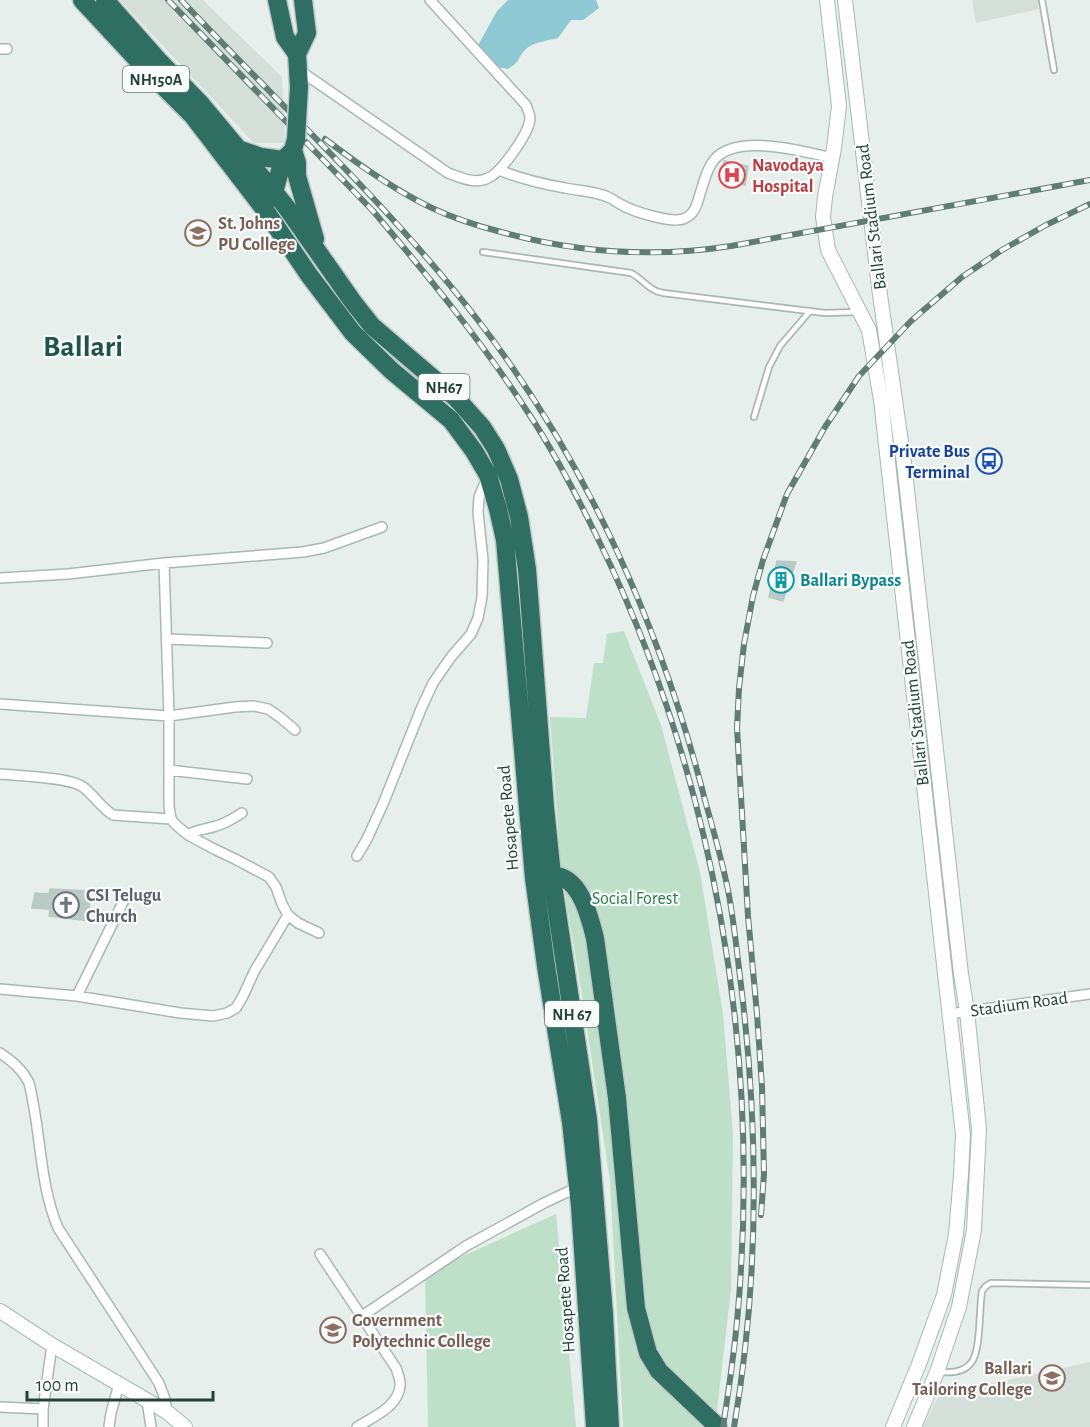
<svg xmlns="http://www.w3.org/2000/svg" width="1090" height="1427" viewBox="0 0 1090 1427" font-family="'Alegreya Sans',sans-serif">
  <rect width="100%" height="100%" fill="#e6efeb"/>
  <path fill="#d4dfda" d="M120,0H203L282,77L285,143H254Z
    M972,0H1038L1039,9L976,23Z
    M1090,1362V1427H923L939,1395Z"/>
  <path fill="#bfe0c8" d="M624,631L661,725L700,872L723,1014L733,1134L731,1290L715,1427H623L610,1181L581,989L561,871L550,717L586,718L594,663H603L607,634Z
    M556,1214L576,1427H428L425,1273Z"/>
  <path fill="#8ec9d4" d="M508,0H596L599,8L583,20H571L558,38C547,41 532,42 525,50C517,59 521,61 508,69L491,66L477,47L497,11Z"/>
  <path fill="#bbcac4" stroke="#b8c9c2" stroke-width="1.5" d="M724,161L748,166L745,185L721,180Z
    M777,561L796,562L783,601L769,597Z
    M50,889L89,891L90,921L49,916L50,909L32,908L35,893L49,894Z"/>
  <g fill="none" stroke-linecap="round" stroke-linejoin="round">
    <g stroke="#a8b8b2" stroke-width="8">
      <path id="lane" d="M1042,0L1054,70
        M483,252L631,273C643,279 649,291 663,293L825,313L858,312
        M754,417L769,367L780,346L810,311
        M940,1372C950,1373 964,1372 971,1363C981,1352 979,1308 982,1291L986,1286L991,1283L1090,1285"/>
    </g>
    <g stroke="#a8b8b2" stroke-width="12">
      <path id="street" d="M0,49H7
        M299,70L448,173C460,177 475,185 488,178C501,173 530,132 530,118C530,114 527,109 526,105L430,0
        M499,170C521,179 542,184 565,188C579,191 597,191 610,198C614,200 618,203 622,205C634,212 671,223 683,219C695,215 697,204 700,194C704,182 706,170 714,160C736,133 803,151 832,158
        M164,563L169,716V806L171,819L176,825L188,835L214,849L235,859L269,877L276,887L282,904L288,915L298,923L319,933
        M0,578L68,574L164,563L303,552L324,548L382,527
        M167,639L267,643
        M0,704L169,716L235,707L254,706L268,709L281,718L295,730
        M169,770L247,779
        M0,774C19,776 69,777 83,787C94,795 101,808 113,815L171,819
        M188,835C199,828 205,830 216,826C225,824 234,818 242,813
        M357,856L367,839L383,804L421,709L433,683L451,657L471,634L478,618L482,597L483,560L478,512L479,497L487,478
        M0,989L77,996L180,1013L213,1016L227,1013L236,1008L243,996L254,972L288,915
        M77,996L125,898
        M949,1014L1090,994
        M0,1053C13,1062 22,1069 29,1083C41,1130 39,1183 58,1228L159,1383L165,1399L167,1412
        M320,1254L396,1368C398,1374 401,1381 400,1386C398,1407 373,1417 357,1427
        M362,1316L466,1246L544,1203L578,1187
        M147,1401L151,1427
        M0,1407L43,1409
        M43,1427V1409L52,1345
        M109,1427L111,1413L119,1384"/>
    </g>
    <g stroke="#a4bbb3" stroke-width="16">
      <path id="secondary" d="M827,0L839,106L834,148L825,197L823,217L828,250L869,330L881,400L963,1135L961,1175L956,1234L944,1295L919,1364L893,1427
        M845,0L880,295L904,463L961,974L967,1011L979,1129L974,1230L959,1307L937,1372L914,1427
        M0,1311L52,1345L167,1412L185,1427"/>
    </g>
    <g stroke="#c2cac8" stroke-width="21">
      <path id="highway" d="M82,0L148,71L193,116L265,210L309,275L353,333L392,371L451,420L474,451L488,475L498,509L505,540L534,878L546,966L571,1122L580,1206L595,1427
        M105,0L158,60L200,103L274,192L287,208L353,302L372,326L456,398L482,427L496,449L509,479L519,517L527,569L545,807L553,885L588,1119L604,1314L610,1427
        M277,0L285,37L297,54L299,87
        M297,54L307,33L303,0
        M296,139L293,150L297,163V176L315,239
        M238,149L261,157L283,160
        M271,198L274,192L283,160L293,150
        M542,877C548,877 555,875 561,877C582,884 590,919 595,938L617,1098L636,1308L648,1353L659,1371L718,1427"/>
    </g>
    <use href="#lane" stroke="#fff" stroke-width="4.5"/>
    <use href="#street" stroke="#fff" stroke-width="9"/>
    <use href="#secondary" stroke="#fff" stroke-width="14"/>
    <use href="#highway" stroke="#2f6f62" stroke-width="18"/>
    <g stroke="#5f7d75" stroke-width="6">
      <path id="rail" d="M168,0L373,211C428,276 483,343 529,414C556,455 578,498 599,541C714,777 761,1048 738,1310C735,1349 729,1388 723,1427
        M181,0C280,105 388,204 477,319C587,461 662,630 706,804C714,832 722,861 728,890C734,921 737,953 741,985C759,1132 759,1282 734,1427
        M325,139C359,165 394,190 432,208C455,219 481,227 505,233C580,253 654,258 731,246L1090,180
        M761,1215L764,1174L762,1087L757,1014L748,916L737,728L739,688L744,644L753,596L763,560L787,494L825,427L859,376L911,321L962,277L1002,250L1046,225L1090,204"/>
    </g>
    <use href="#rail" stroke="#f7fbf9" stroke-width="4" stroke-dasharray="11" stroke-linecap="butt"/>
    <g stroke="#c2cac8" stroke-width="21" stroke-linecap="butt">
      <path id="highway-bridge" d="M296,139L299,87"/>
    </g>
    <use href="#highway-bridge" stroke="#2f6f62" stroke-width="18"/>
  </g>
  <defs>
    <g id="hospital-ring" transform="scale(1.35)"><circle r="9.5" fill="#f7fbf9" stroke="#e0444e" stroke-width="1.5"/><path d="M-5-5h3v3.5h4V-5h3V5h-3V1.5h-4V5h-3Z" fill="#e0444e"/></g>
    <g id="university-ring" transform="scale(1.35)"><circle r="9.5" fill="#f7fbf9" stroke="#8d6e63" stroke-width="1.5"/><path d="M0-5L7-2L0 1L-7-2ZM-4 1L0 2.5L4 1V4Q0 6-4 4Z" fill="#8d6e63"/></g>
    <g id="bus-ring" transform="scale(1.35)"><circle r="9.5" fill="#f7fbf9" stroke="#1a4fb4" stroke-width="1.5"/><path d="M-5-6H5V4H4V6H2V4H-2V6H-4V4H-5ZM-3.5-4V0h7V-4ZM-3.5 1.2v1.5H-2V1.2ZM2 1.2v1.5H3.5V1.2Z" fill="#1a4fb4"/></g>
    <g id="building-ring" transform="scale(1.35)"><circle r="9.5" fill="#f7fbf9" stroke="#0f9aa8" stroke-width="1.5"/><path d="M-4-6H4V6H1V3H-1V6H-4ZM-2.5-4.3h1.7v1.8h-1.7ZM.8-4.3h1.7v1.8H.8ZM-2.5-1h1.7V.8h-1.7ZM.8-1h1.7V.8H.8Z" fill="#0f9aa8"/></g>
    <g id="church-ring" transform="scale(1.35)"><circle r="9.5" fill="#f7fbf9" stroke="#6b7280" stroke-width="1.5"/><path d="M-1.2-6h2.4v3.5h3.3v2.4h-3.3V6h-2.4V-.1h-3.3v-2.4h3.3Z" fill="#6b7280"/></g>
  </defs>
  <g fill-rule="evenodd">
    <use href="#hospital-ring" x="732" y="175"/>
    <use href="#university-ring" x="198" y="233"/>
    <use href="#bus-ring" x="989" y="461"/>
    <use href="#building-ring" x="781" y="580"/>
    <use href="#church-ring" x="66" y="905"/>
    <use href="#university-ring" x="333" y="1330"/>
    <use href="#university-ring" x="1052" y="1378"/>
  </g>
  <g text-anchor="middle" stroke-width="4.5" stroke-linejoin="round" paint-order="stroke">
    <g fill="#f7fbf9" stroke="#637a73" stroke-width="1.5">
      <rect x="123" y="66" width="66" height="26" rx="4.5"/>
      <rect x="418.5" y="374" width="51" height="26" rx="4.5"/>
      <rect x="545" y="1001" width="54" height="26" rx="4.5"/>
    </g>
    <g font-size="16" font-weight="bold" fill="#24423a">
      <text x="156" y="85">NH150A</text>
      <text x="444" y="393">NH67</text>
      <text x="572" y="1020">NH 67</text>
    </g>
    <g font-size="18" font-weight="bold" fill="#be3a42" stroke="#f7fbf9" text-anchor="start">
      <text x="752" y="171">Navodaya<tspan x="752" dy="21">Hospital</tspan></text>
    </g>
    <g font-size="18" fill="#24423a" stroke="#f7fbf9">
      <text transform="translate(871 217) rotate(-97)" y="6">Ballari Stadium Road</text>
      <text transform="translate(915 713) rotate(-96)" y="6">Ballari Stadium Road</text>
      <text transform="translate(508 818) rotate(-95)" y="6">Hosapete Road</text>
      <text transform="translate(1019 1004) rotate(-8)" y="6">Stadium Road</text>
      <text transform="translate(565 1300) rotate(-94)" y="6">Hosapete Road</text>
    </g>
    <g font-size="18" font-weight="bold" fill="#785e54" stroke="#f7fbf9" text-anchor="start">
      <text x="218" y="229">St. Johns<tspan x="218" dy="21">PU College</tspan></text>
      <text x="352" y="1326">Government<tspan x="352" dy="21">Polytechnic College</tspan></text>
      <text x="1032" y="1374" text-anchor="end">Ballari<tspan x="1032" dy="21">Tailoring College</tspan></text>
    </g>
    <g font-size="18" font-weight="bold" fill="#164399" stroke="#f7fbf9" text-anchor="end">
      <text x="970" y="457">Private Bus<tspan x="970" dy="21">Terminal</tspan></text>
    </g>
    <g font-size="18" font-weight="bold" fill="#0d838f" stroke="#f7fbf9" text-anchor="start">
      <text x="800" y="586">Ballari Bypass</text>
    </g>
    <g font-size="18" font-weight="bold" fill="#5b616d" stroke="#f7fbf9" text-anchor="start">
      <text x="86" y="901">CSI Telugu<tspan x="86" dy="21">Church</tspan></text>
    </g>
    <g font-size="18" fill="#2d7a4b" stroke="#f7fbf9">
      <text x="635" y="904">Social Forest</text>
    </g>
    <g font-size="30" font-weight="bold" fill="#1f5548" stroke="#f7fbf9">
      <text x="83" y="356">Ballari</text>
    </g>
  </g>
  <path d="M27 1391v9h186v-9" fill="none" stroke="#24423a" stroke-width="3"/>
  <text x="36" y="1391" font-size="18" fill="#24423a" stroke="#f7fbf9" stroke-width="4.5" paint-order="stroke">100 m</text>
</svg>
